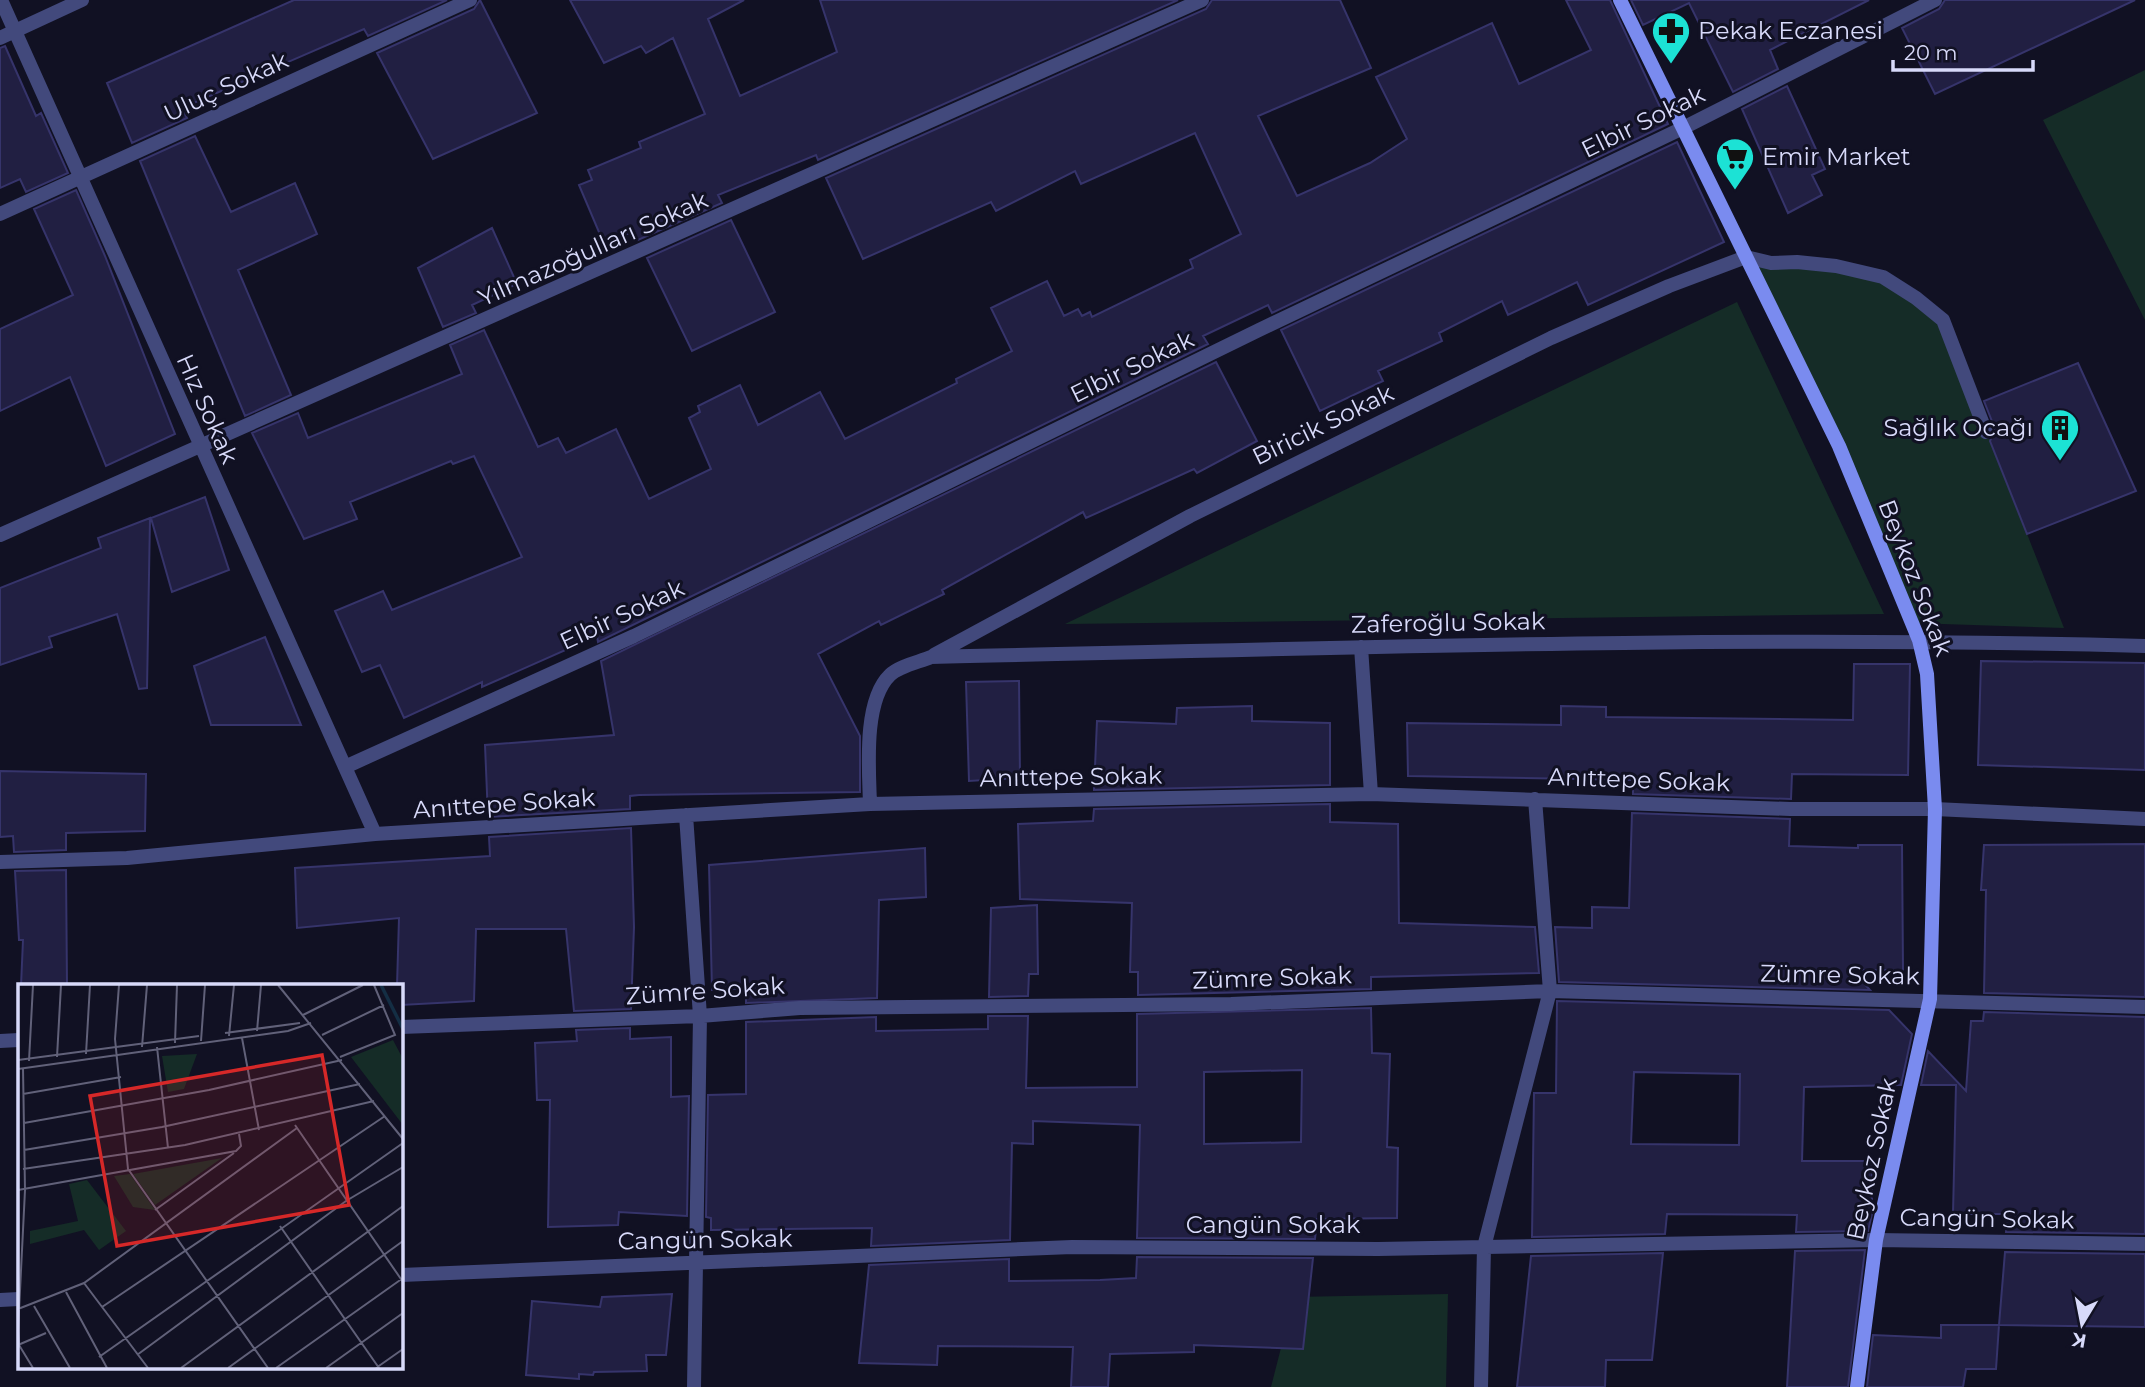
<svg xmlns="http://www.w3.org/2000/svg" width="2145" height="1387" viewBox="0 0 2145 1387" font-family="Montserrat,sans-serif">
  <rect width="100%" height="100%" fill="#111123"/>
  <path fill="#152c27" d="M2145,70V320L2043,120Z
    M1746,257L1883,277L1943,320L2064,628L1912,623Z
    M1737,302L1884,614L1065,624Z
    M1448,1294L1446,1387H1271L1294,1297Z"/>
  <path fill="#211f42" stroke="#36346b" stroke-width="2" fill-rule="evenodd" d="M294,0H447L368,36L364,29L182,108L187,118L132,143L107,83Z
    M480,0L537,113L433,159L377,53L474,9Z
    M570,0H744L708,19L740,96L837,52L820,0H1178L818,160L816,155L718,195L722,203L638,240L634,231L604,244L579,185L592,180L588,170L641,148L639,142L705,114L673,38L646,53L641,46L604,63Z
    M1212,0H1340L1371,68L1258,116L1297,196L1370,163L1407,139L1376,77L1492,23L1519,84L1591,50L1566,0H1610L1668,124L1272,313L1268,305L1203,336L1208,344L598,642L597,636L482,687V682L404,718L380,665L362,672L335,611L383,591L392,610L522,557L474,456L453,464L451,461L350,502L357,519L304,539L252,433L298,413L308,438L462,374L450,345L484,330L538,447L558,438L566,453L616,429L649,499L711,469L689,418L700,412L698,406L740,385L758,425L820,392L845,439L957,383L956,379L1012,351L991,308L1047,281L1064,316L1078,309L1082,316L1090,312L1092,317L1193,268L1190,260L1241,234L1195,133L1081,184L1075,171L996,211L991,202L863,259L826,178L1206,9Z
    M1631,0H1869L1770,50L1778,69L1733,92L1689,3L1643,25Z
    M1945,0H2135L1935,94L1902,28L1939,9Z
    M5,46L36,116L41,113L68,173L26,192L20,179L0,188V48Z
    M1787,86L1825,169L1812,175L1822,195L1788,213L1742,109Z
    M195,136L231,212L295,183L317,234L238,270L291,395L245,416L140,161Z
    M1677,142L1724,242L1588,305L1577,282L1508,315L1502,301L1439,333L1442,341L1378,371L1383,381L1320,411L1281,330Z
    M76,190L105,256L175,434L106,466L70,377L0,411V329L73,295L34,209Z
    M731,220L775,312L692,351L647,258Z
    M492,228L517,284L472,305L476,313L443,327L418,268Z
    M1216,362L1257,441L1197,473L1194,469L1086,518L1083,512L942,590L944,594L881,625L879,621L818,654L860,736V792L639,795L630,796V809L488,817L485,745L614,735L601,661Z
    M2078,363L2136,491L2027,534L1990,441L1995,429L1984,401Z
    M205,497L229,570L172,592L151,518Z
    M150,518L147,688L139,689L117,614L49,637L52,647L0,665V588L101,548L98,538Z
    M265,637L301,725H211L194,666Z
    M1981,661L2145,663V770L1978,765Z
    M1854,664H1910L1908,775L1792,774L1791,799L1633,794V780L1408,776L1407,723L1561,725V706L1606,707V717L1853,720Z
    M1019,681L1020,778L969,781L966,682Z
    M1252,706V721L1330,723V785L1094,790L1097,721L1176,724L1177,708Z
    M0,771L146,774L145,831L66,833V850L14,852L13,836L0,837Z
    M1330,804V822L1398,824L1399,923L1535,927L1539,973L1371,977V989L1138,995V972H1130L1132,903L1020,899L1018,824L1093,821L1094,809Z
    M1632,813L1790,819L1789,846L1858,848V845H1902L1903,970H1852L1870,990L1559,982L1555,927L1592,928V907L1629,908Z
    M631,828L634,927L631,1009L574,1011L566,929H476L474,1001L401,1005V986H397L399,918L297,928L295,868L490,856L489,837Z
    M2145,844V997L1984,993L1986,890H1981L1984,845Z
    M925,848L926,897L879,900L877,998L746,1003V988L712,990L709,865Z
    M66,870L67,986H21L23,940H19L15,871Z
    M1037,905L1038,974H1029L1028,996L989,997L991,908Z
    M1557,1001L1889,1010L1912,1034L1901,1085L1804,1087L1802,1161H1872V1214L1868,1231L1796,1232L1797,1215L1667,1214L1665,1234L1532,1237L1534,1093H1556ZM1634,1072L1740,1074L1739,1145L1631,1144Z
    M1371,1008L1372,1053L1390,1054L1387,1147L1398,1148L1397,1218L1317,1219L1315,1239L1137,1238L1140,1125L1033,1121V1144L1012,1143L1010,1240L871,1246L872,1228L711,1230V1218L706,1217L708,1095L746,1094V1022L876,1017V1031L937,1030L988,1029V1016H1028L1026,1088L1137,1087V1014ZM1302,1070L1301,1142L1204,1144V1072Z
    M1984,1012L2145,1017V1234L2006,1232L2008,1214H1953L1956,1085H1921L1928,1051L1966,1091L1971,1021H1983Z
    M630,1028V1039L671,1037V1097L689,1096L687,1216L619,1212L618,1225L548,1227L550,1100H537L535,1043L577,1041L576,1030Z
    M1865,1250L1848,1387H1787L1795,1251Z
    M2005,1252L2145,1254V1327L1999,1325Z
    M1663,1253L1652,1360H1606L1605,1387H1517L1531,1256Z
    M1137,1257L1313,1258L1303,1349L1194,1345V1352L1110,1354L1108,1387H1071L1073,1347L938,1346L937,1365L859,1363L869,1265L1009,1259V1281L1100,1280L1136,1278Z
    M672,1294L666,1355H646L647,1371L594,1372L593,1375L579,1374V1379L526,1375L532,1301L600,1307L602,1297Z
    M1941,1325H1999L1996,1369H1966L1963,1387H1867L1873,1335L1941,1338Z"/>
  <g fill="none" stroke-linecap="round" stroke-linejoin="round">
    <path stroke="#42497c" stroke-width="14" d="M1746,257L1771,263L1797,262L1836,266L1883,277L1916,298L1943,320L1986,432"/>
    <path stroke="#42497c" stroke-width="14" d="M1,0L375,834
      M0,38L82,0
      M0,214L470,0
      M0,535L1202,0
      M1361,647L1371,794
      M934,655L1190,516L1551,338L1669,286L1746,257
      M345,767L634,636L1259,330L1683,128L1935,0
      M870,804C869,769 863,701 890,675C899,666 919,662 931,657C1335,648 1740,635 2145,646
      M686,815L700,1016L694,1387
      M0,862L127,858L375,834L870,804L1371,794L1790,809H1935L2145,819
      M401,1027L700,1016L800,1008L1231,1004L1550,991L2145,1007
      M0,1041L19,1040
      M401,1275L1072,1247L1378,1249L1876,1240L2145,1244
      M0,1300L19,1299
      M1481,1387L1484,1247L1550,991L1535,799"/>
    <path stroke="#7a8bef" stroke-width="14" d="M1620,0L1839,446L1919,640L1927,674L1935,809L1930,999L1876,1240L1857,1387"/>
  </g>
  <defs>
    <g id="pharmacy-pin" transform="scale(2.0125)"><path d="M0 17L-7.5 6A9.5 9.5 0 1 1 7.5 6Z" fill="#1ce2d5" stroke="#111123"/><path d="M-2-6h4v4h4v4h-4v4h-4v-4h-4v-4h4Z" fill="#111"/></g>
    <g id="supermarket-pin" transform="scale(2.0125)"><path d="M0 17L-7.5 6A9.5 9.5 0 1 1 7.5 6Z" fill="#1ce2d5" stroke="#111123"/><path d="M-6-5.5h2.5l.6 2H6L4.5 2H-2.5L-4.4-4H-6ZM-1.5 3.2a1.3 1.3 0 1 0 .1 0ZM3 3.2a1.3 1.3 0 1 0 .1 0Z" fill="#111"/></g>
    <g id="building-pin" transform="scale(2.0125)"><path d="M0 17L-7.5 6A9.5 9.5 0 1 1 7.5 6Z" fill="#1ce2d5" stroke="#111123"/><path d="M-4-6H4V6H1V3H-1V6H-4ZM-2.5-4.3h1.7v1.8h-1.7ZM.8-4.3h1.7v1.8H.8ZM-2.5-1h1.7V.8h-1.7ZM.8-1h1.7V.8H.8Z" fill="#111"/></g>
  </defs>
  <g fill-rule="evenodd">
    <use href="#pharmacy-pin" x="1671" y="31"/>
    <use href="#supermarket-pin" x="1735" y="157"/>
    <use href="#building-pin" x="2060" y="428"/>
  </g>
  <g text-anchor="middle" stroke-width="6" stroke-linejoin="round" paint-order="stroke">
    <g font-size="24" fill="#d8dafa" stroke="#111123" text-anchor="start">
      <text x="1698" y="39">Pekak Eczanesi</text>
      <text x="1762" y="165">Emir Market</text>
      <text x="2033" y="436" text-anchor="end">Sağlık Ocağı</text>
    </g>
    <g font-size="24" fill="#d8dafa" stroke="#111123">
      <text transform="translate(226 87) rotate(-25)" y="8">Uluç Sokak</text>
      <text transform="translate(1643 122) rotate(-26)" y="8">Elbir Sokak</text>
      <text transform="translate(593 249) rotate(-24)" y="8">Yılmazoğulları Sokak</text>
      <text transform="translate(1132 367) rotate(-26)" y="8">Elbir Sokak</text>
      <text transform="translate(207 409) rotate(66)" y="8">Hız Sokak</text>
      <text transform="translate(1323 425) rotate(-26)" y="8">Biricik Sokak</text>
      <text transform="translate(1915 578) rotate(69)" y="8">Beykoz Sokak</text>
      <text transform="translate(622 615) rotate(-25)" y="8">Elbir Sokak</text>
      <text transform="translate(1448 623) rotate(-1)" y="8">Zaferoğlu Sokak</text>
      <text transform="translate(1071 777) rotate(-1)" y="8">Anıttepe Sokak</text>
      <text transform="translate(1639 780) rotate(2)" y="8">Anıttepe Sokak</text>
      <text transform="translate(504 804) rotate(-4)" y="8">Anıttepe Sokak</text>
      <text transform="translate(1840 975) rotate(1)" y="8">Zümre Sokak</text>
      <text transform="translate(1272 978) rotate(-2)" y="8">Zümre Sokak</text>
      <text transform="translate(705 991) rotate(-4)" y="8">Zümre Sokak</text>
      <text transform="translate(1872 1159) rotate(-78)" y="8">Beykoz Sokak</text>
      <text transform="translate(1987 1219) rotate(1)" y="8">Cangün Sokak</text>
      <text x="1273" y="1233">Cangün Sokak</text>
      <text transform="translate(705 1240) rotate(-1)" y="8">Cangün Sokak</text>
    </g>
  </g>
  <g transform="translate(18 984)">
    <rect width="385" height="385" fill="#111123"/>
    <path d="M375,56L385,75V141L333,73ZM179,70L166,105L150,108L144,72ZM204,174L137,221L115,190ZM112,190L137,226L115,223L96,192ZM69,196L108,247L81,266L66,246L12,260V247L60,237L51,200Z" fill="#152c27"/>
    <path fill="none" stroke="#142e44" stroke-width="3.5" d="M363,1L385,45"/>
    <path fill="none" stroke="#616179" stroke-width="2" d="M101,1L97,55L110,185L250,384M260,1L385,155M285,31L345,1M239,47L243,1M207,49L282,39M304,51L366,21M211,52L216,1M224,54L241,146M183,57L187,1M157,59L159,1M124,63L129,1M139,63L150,164M68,70L72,1M39,73L43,1M322,73L377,51L356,1M0,76L181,52M11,77L15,1M5,84L7,206L0,347L1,361L15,384M0,85L270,47L293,39M5,110L103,93M6,139L191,106L324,76M277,141L385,298M6,166L144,143L342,100M5,185L167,161L356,117M0,206L218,167L223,162L221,150M137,226L216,169M262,242L361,384M66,299L130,384M48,308L89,384M16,322L52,384M84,323L367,132M0,325L66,299L279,144M0,361L28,349M119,371L328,217L385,183M81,373L385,159M163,384L385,222M210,384L385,257M258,384L385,294M308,384L385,329M358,384L385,365"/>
    <path fill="#d62828" fill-opacity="0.15" stroke="#d62828" stroke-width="3.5" d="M304,71L331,221L99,262L72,112Z"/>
    <rect width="385" height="385" fill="none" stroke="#d8dafa" stroke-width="3.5"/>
  </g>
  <g transform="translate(2082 1324) rotate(190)" stroke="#111123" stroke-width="5" paint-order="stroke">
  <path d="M0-5L12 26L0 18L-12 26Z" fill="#d8dafa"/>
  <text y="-10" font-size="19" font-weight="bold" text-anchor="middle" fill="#d8dafa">K</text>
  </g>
  <path d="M1893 60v10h140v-10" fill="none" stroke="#d8dafa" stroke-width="3.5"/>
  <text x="1904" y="60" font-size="21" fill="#d8dafa" stroke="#111123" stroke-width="5" paint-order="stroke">20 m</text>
</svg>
